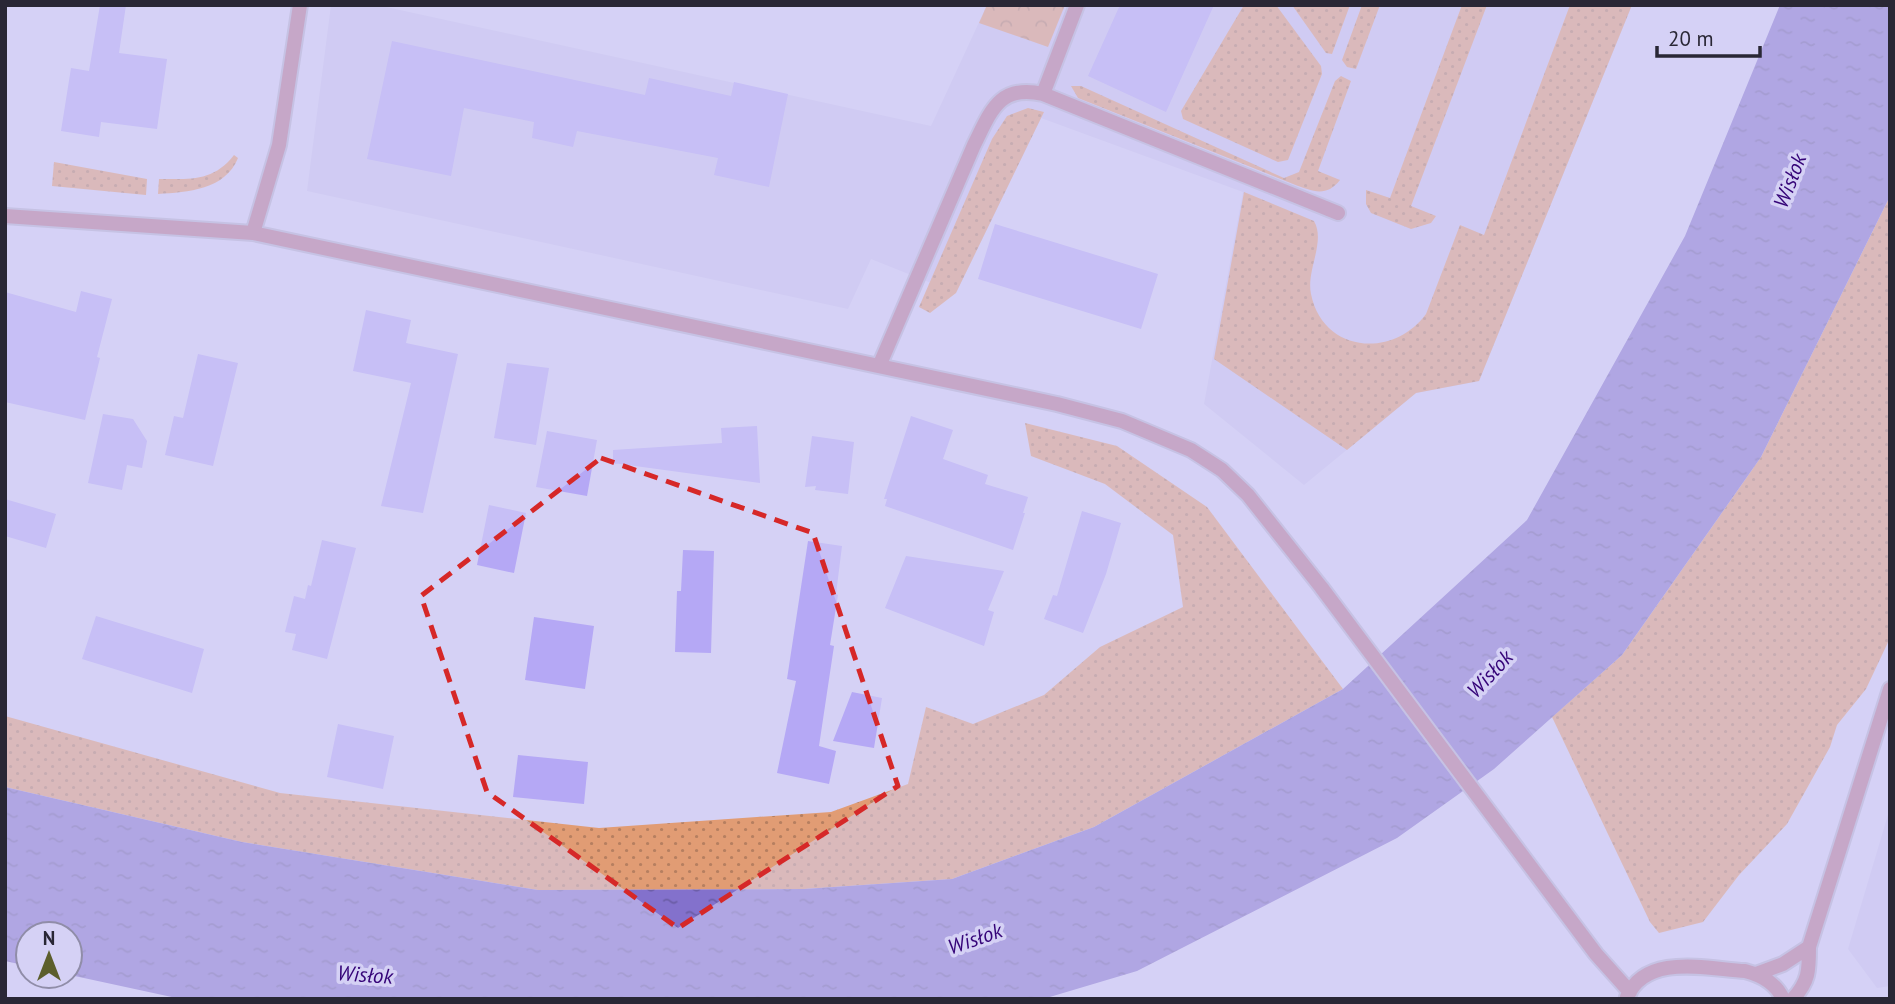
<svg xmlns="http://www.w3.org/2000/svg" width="1895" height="1004" viewBox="0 0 1895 1004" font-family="'PT Sans',sans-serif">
  <defs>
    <pattern id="grass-dots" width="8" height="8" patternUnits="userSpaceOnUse" patternTransform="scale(1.75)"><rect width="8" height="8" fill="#e19c74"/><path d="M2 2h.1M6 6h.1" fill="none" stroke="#b67f60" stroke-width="1.8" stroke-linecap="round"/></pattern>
    <pattern id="forest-crowns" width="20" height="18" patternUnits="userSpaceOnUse" patternTransform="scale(1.75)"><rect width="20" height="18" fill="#e19c74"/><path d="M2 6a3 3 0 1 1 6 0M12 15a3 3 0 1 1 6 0" fill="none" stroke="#b67f60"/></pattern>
    <pattern id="water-ripples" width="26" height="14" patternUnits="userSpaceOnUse" patternTransform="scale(1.75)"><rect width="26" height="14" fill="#8371cc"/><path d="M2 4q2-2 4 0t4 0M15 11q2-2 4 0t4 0" fill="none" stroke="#6b5da6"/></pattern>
  </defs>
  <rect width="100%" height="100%" fill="#d5d1f5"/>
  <path fill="#cac4ef" d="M331,5H377L931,126L987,5H1632L1479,381L1416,393L1304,485L1204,404L1243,192L1041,118L956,293L871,259L848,309L307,191Z
    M1890,808V986L1877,988L1848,949Z"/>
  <path fill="url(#grass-dots)" d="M1244,5H1276L1321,66L1322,74L1288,160L1278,162L1183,119L1181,111Z
    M1292,5H1350L1332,54L1326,53Z
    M1362,5H1380L1356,69L1347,67L1342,60Z
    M1462,5H1487L1411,206L1436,216L1431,223L1411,229L1371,213L1366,204V190L1390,198Z
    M1570,5H1632L1479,381L1416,393L1347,450L1214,359L1244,192L1314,221C1326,242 1306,270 1311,294C1323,353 1393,359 1426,314L1460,225L1484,235Z
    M1341,76L1351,81L1318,171L1340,180C1326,198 1312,191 1293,184L1078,98L1071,86H1081L1284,178L1299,172L1335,81Z
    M1028,108L1044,112L956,293L930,313L919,307L992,139L1007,116Z
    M234,155L238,158C225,190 188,192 158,194L159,179C190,179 213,182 234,155Z
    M54,162L147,179L146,195L52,186Z
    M1890,196V638L1866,689L1837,725L1830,747L1787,824L1739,875L1703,922L1659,933L1650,922L1552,717L1622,655L1761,457Z
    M1025,423L1117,446L1207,507L1343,689L1094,827L952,879L804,889L538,890L242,842L5,787V716L280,793L599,828L831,812L908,784L926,707L973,724L1044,695L1100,647L1183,607L1173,535L1105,484L1031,456Z"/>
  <path fill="url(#forest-crowns)" d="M987,5H1065L1048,47L979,23Z"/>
  <path fill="url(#water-ripples)" d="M1780,5H1890V196L1761,457L1622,655L1494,769L1397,838L1137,971L1043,999H181L70,975V934H28V966L5,961V787L242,842L538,890L804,889L952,879L1094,827L1343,689L1527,520L1685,236Z"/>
  <path fill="#b5a8f5" d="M100,5H126L119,53L167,59L157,129L101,122L99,137L61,131L71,68L89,71Z
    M1120,5H1214L1166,112L1088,76Z
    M392,41L645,95L649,78L731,96L734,82L788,94L769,187L714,175L718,158L577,131L573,147L532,138L534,122L464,108L451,176L367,159Z
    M995,224L1158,274L1141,329L978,279Z
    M81,291L112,299L97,357L100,358L85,420L5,402V292L76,312Z
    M366,310L411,320L406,343L458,354L423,513L381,506L411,383L353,371Z
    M198,354L238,363L213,466L165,455L174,416L183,418Z
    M507,363L549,368L536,445L494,438Z
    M103,414L133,419L147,441L142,468L127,465L122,490L88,483Z
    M911,416L953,430L943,459L988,475L985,484L1028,497L1023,513H1025L1013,550L885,506L887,499H884Z
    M757,426L760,483L613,463V450L722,443L721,428Z
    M547,431L597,440L587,496L536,487Z
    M812,436L854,442L848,494L815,490L816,486L805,487Z
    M5,499L56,514L46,548L5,536Z
    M489,505L526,513L514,573L477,565Z
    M1082,511L1121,523L1106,574L1083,633L1044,619L1053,595L1057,596Z
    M322,540L356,548L327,659L292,650L296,634L285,632L294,596L305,599L308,585L311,586Z
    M808,541L842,546L836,594L838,595L830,645L834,646L819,746L836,751L829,784L777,773L796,681L787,679Z
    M683,550L714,551L711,653L675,652L677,591H681Z
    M906,556L1004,571L988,610L994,612L984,646L885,608Z
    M96,616L204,649L192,693L82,659Z
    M534,617L594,626L585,689L525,680Z
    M852,692L882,698L874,748L833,741Z
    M338,724L394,736L383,789L327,777Z
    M518,755L588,762L584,804L513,797Z"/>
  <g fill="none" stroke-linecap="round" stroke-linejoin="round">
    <g stroke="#b3afcf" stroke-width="18">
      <path id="service" d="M1043,94L1077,5
        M880,364L974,145C991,111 999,84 1043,94L1338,213"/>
    </g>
    <g stroke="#b3afcf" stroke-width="18">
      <path id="tertiary" d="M5,216L253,233L1057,404L1122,421L1191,450L1222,470L1248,495L1321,587L1596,954L1630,992
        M253,233L279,145L300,5
        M1756,974L1783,964L1809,947
        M1627,997C1646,953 1707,969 1745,971C1761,975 1776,983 1783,999
        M1793,999C1809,981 1809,971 1809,947L1890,689"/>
    </g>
    <use href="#service" stroke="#b37491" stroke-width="14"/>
    <use href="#tertiary" stroke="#b37491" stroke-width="14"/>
  </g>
  <path d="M0 0H1895V1004H0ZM601,458L813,533L898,786L678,928L487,792L421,596Z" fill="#d5d1f5" fill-opacity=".55" fill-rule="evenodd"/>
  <path fill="none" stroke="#d62828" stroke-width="5" stroke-dasharray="14 9" stroke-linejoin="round" d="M601,458L813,533L898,786L678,928L487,792L421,596Z"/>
  <g text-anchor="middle" stroke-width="7" stroke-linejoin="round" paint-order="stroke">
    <g font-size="21" font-style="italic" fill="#350478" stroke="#d5d1f5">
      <text transform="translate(1790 181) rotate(-69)" y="7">Wisłok</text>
      <text transform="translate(1490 674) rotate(-47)" y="7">Wisłok</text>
      <text transform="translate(975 939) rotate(-19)" y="7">Wisłok</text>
      <text transform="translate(365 975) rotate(4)" y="7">Wisłok</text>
    </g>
  </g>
  <rect width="1895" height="1004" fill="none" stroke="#292735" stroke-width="14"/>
  <g transform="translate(49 955)"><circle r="33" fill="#d5d1f5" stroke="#908da8" stroke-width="2"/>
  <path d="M0-5L12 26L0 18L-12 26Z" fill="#5c5e2c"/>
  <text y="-10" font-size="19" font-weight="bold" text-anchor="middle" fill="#292735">N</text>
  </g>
  <path d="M1657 46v10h103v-10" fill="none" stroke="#292735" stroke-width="3.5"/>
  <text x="1668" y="46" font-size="21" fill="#292735" stroke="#d5d1f5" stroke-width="5" paint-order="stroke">20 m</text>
</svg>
